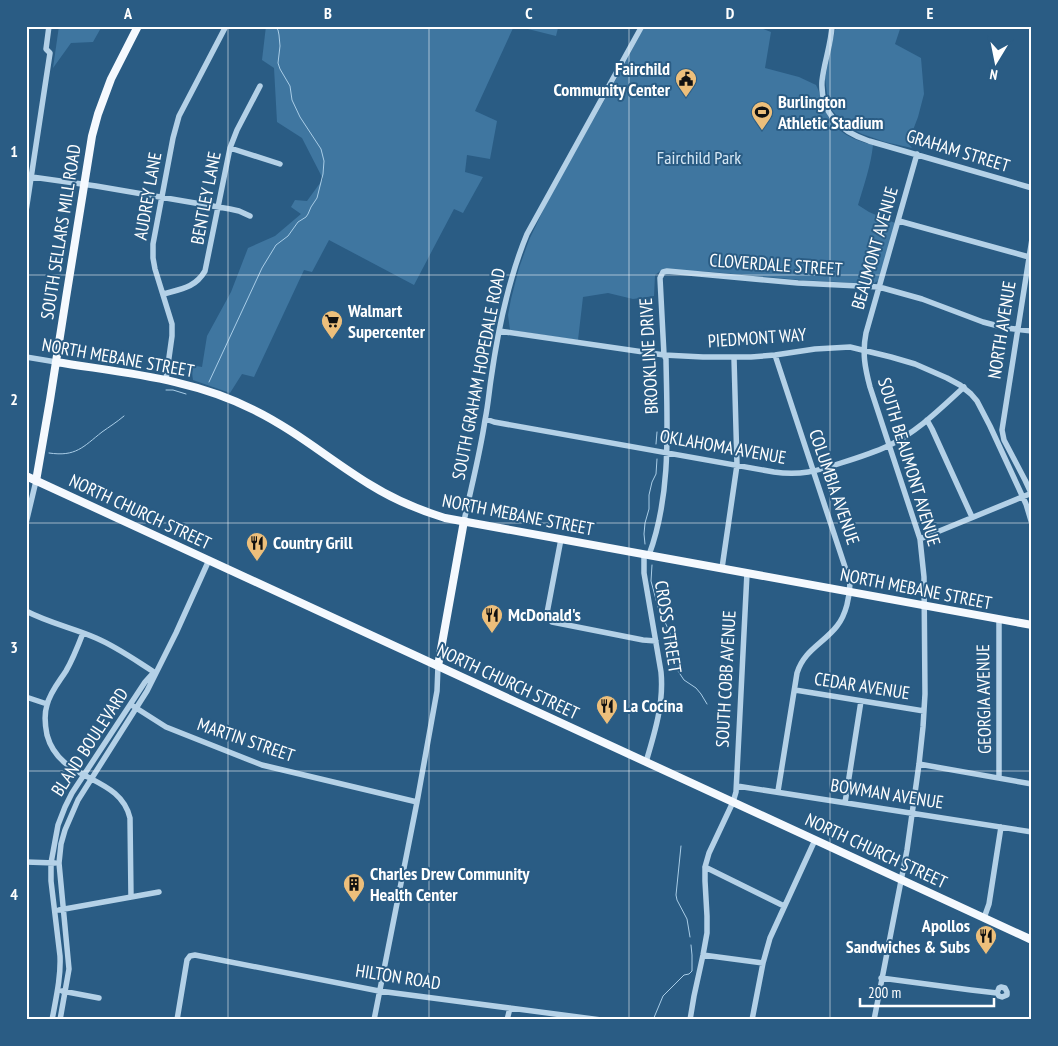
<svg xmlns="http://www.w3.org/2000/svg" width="1058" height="1046" viewBox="0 0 1058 1046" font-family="'PT Sans Narrow',sans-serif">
  <rect width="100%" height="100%" fill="#2a5c84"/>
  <path fill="#3f76a0" d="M59,26H102L93,42L71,43L53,68Z
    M266,26H514L475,111L497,121L490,159L467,155L465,172L483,177L463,213L454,209L414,285L329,240L312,272L304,270L254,377L242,374L230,393L193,380L191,365L202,367L207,336L231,292L248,248L275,236L301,214L291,207L295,200L307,201L323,179L302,138L277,122L274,68L262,60Z
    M516,26H552L558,28L556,36Z
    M645,26H756L771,32L765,68L799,77L816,85C820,92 821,101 824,108C834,131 850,139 873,145C871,165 864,185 858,205L869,212L895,223L879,280L873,284L838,282L801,280L701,271H685L664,269L659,272L655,275L654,296L633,299L608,293L583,297L578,340L510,330L508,315L511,299L519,268L529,240L550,196L609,92Z
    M839,26H901L895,44L921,58L924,94L918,117L908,143L912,148L885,142L862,134L844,125L832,110L828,102L825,78L835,30Z"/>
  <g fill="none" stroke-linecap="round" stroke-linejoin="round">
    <path stroke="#a9cde7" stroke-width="1" d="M209,382L262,268L276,245L288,236L298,222L306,217L308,214L311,207L317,198L323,174L324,161L321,149L300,117L292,100L290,86L280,69L278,63L280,46L279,35L278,30L275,26
      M166,390H173L186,394
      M656,444L657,432
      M49,453C76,457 83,447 102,432C109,427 117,422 124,416
      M645,544L644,534L645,523L649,509V495L652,482L656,474L657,459
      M652,565L651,581L658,607L670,633L672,658L676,668L684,680L696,688L701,694L707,704
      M681,846L676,895L677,900L687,919L690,937
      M653,1020L663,996L684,975L689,974L692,971V955L691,945"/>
    <path stroke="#b4d1e7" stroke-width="5.5" d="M832,26C831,45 824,62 822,81C820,113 841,132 869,141L1032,188
      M230,148L280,164
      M32,177L96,186L230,209L239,211L250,216
      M26,211L50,53L46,49L49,26
      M899,221L1029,257
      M1032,239L1002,430L1004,440L1025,480L1032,495
      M163,294C181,289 195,288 205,271L230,148L237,130L260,86
      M499,331L664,355L703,357H751L775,355L815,349L850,347L891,357L915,364L947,378L960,385L971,394L977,401L990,426L1026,504L1032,524
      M775,355L850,582C850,596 846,615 837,626C824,643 804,650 797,673L778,791
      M26,357L56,362
      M166,379L172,336V324L155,269L153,258V244L173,138L179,116L226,26
      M486,419L494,422L774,472C800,476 817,471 841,463C857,458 873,453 888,446C917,432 940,409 964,387
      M927,420L932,429L972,517
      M464,521C471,488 480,454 485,420C488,406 489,392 491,379C498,329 508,280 527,234L642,26
      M26,523L36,481
      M561,539L547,613L549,619L552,622L643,640L656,641
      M920,539L1032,493
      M644,555V573L661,672C664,703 655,732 646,762
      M649,555C672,493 667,424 666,359L664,355L660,278L663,272L667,271L798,283L879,287L922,299L983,322L1006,328L1032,331
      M722,568L737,465L734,358
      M26,611C49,623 73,628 96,638C117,647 135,660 154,672
      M999,620V778
      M83,633C78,646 73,659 66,671C59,682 50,692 47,705C44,714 45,725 47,735C60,783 120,774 130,818L131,897
      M795,690L924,711
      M26,697L47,704
      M133,706L166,727L262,765L417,802
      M919,764L1032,784
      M737,786L1032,832
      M845,803L861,701
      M26,862L55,863
      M705,867L784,906
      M59,910L159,892
      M984,918L989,904L1001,827
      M703,955L763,963
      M881,978L971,990L997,993L999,996L1002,997L1007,995V992L1005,988L1001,987L999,988L997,993
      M62,991L99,998
      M52,1020C56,998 61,977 60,956L51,881V863L58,825L65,807L72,793L145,682L154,672
      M60,1020L69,969L59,863L61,844L65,830L78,800L147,691L176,633L209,560
      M177,1020L187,960L190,956L195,955L379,991L601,1020
      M374,1020L417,802L437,691L438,666
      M507,1020L510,1008
      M690,1020L694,996L703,955L707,933V916L705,881V867L709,853L733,802L736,792L747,573
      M752,1020L763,963L770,938L815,840
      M874,1020L907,850L919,764L923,727L925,694L924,577L920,539L870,387C865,368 862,353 866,333L917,154"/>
    <path stroke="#f5f9fe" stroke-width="8" d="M56,362C123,373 192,378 254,410C295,430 330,460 369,484C393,499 419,510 445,518L1032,625
      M26,476L1032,940
      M36,481L50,400L66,298L92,136L98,114L111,79L138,26
      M438,666L464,521"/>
  </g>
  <path fill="none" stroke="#fff" stroke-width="1" stroke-opacity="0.55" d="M228,26V1020M429,26V1020M629,26V1020M830,26V1020M26,275H1032M26,523H1032M26,771H1032"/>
  <defs>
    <g id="civic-pin" transform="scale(1.125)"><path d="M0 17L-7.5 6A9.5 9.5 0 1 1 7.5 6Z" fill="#edbf7b" stroke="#2a5c84"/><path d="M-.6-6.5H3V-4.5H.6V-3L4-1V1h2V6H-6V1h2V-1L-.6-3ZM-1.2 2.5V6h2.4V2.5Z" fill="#111"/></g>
    <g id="stadium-pin" transform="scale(1.125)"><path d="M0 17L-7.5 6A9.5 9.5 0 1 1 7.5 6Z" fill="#edbf7b" stroke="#2a5c84"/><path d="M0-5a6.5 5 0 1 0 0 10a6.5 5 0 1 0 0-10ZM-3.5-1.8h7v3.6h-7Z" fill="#111"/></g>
    <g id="supermarket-pin" transform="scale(1.125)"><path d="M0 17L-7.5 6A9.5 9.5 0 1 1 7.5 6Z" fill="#edbf7b" stroke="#2a5c84"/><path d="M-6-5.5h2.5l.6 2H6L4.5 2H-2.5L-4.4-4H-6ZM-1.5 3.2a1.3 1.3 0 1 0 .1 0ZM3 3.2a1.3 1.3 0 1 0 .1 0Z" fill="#111"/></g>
    <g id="restaurant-pin" transform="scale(1.125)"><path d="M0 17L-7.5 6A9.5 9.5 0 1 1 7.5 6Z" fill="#edbf7b" stroke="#2a5c84"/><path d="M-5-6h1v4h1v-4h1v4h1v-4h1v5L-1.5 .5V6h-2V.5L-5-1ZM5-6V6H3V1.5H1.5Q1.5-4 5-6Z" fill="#111"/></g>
    <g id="building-pin" transform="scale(1.125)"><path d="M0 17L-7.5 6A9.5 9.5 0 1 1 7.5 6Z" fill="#edbf7b" stroke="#2a5c84"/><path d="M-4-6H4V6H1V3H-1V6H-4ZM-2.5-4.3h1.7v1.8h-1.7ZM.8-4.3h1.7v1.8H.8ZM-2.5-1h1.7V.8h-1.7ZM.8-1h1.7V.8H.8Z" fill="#111"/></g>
  </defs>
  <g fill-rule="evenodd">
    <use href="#civic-pin" x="686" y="79"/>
    <use href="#stadium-pin" x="762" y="112"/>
    <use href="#supermarket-pin" x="332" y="321"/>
    <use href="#restaurant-pin" x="257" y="543"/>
    <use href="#restaurant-pin" x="492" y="615"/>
    <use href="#restaurant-pin" x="607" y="706"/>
    <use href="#building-pin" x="354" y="884"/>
    <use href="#restaurant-pin" x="986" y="936"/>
  </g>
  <g text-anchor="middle" stroke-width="4" stroke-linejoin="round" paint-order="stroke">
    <g font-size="18" font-weight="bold" fill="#fff" stroke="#2a5c84" text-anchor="start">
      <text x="670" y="75" text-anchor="end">Fairchild<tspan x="670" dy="21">Community Center</tspan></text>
      <text x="778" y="108">Burlington<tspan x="778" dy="21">Athletic Stadium</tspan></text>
      <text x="348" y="317">Walmart<tspan x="348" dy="21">Supercenter</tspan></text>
      <text x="273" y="549">Country Grill</text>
      <text x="508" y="621">McDonald's</text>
      <text x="623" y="712">La Cocina</text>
      <text x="370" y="880">Charles Drew Community<tspan x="370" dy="21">Health Center</tspan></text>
      <text x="970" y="932" text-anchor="end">Apollos<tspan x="970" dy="21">Sandwiches &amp; Subs</tspan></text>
    </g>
    <g font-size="18" fill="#fff" stroke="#2a5c84">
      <text transform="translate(958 151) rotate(17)" y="6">GRAHAM STREET</text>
      <text transform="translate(148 196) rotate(-80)" y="6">AUDREY LANE</text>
      <text transform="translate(206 198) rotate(-79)" y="6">BENTLEY LANE</text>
      <text transform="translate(61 232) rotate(-81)" y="6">SOUTH SELLARS MILL ROAD</text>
      <text transform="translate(875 248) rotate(-74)" y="6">BEAUMONT AVENUE</text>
      <text transform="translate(776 265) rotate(4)" y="6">CLOVERDALE STREET</text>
      <text transform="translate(1002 330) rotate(-81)" y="6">NORTH AVENUE</text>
      <text transform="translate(757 338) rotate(-4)" y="6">PIEDMONT WAY</text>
      <text transform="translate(649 356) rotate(-93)" y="6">BROOKLINE DRIVE</text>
      <text transform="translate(118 358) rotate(10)" y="6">NORTH MEBANE STREET</text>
      <text transform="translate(479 374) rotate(-79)" y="6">SOUTH GRAHAM HOPEDALE ROAD</text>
      <text transform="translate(723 447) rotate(10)" y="6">OKLAHOMA AVENUE</text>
      <text transform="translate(909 462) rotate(73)" y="6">SOUTH BEAUMONT AVENUE</text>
      <text transform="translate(834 487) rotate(71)" y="6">COLUMBIA AVENUE</text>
      <text transform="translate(140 512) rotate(25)" y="6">NORTH CHURCH STREET</text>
      <text transform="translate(518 515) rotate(11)" y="6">NORTH MEBANE STREET</text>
      <text transform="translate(916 589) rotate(11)" y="6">NORTH MEBANE STREET</text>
      <text transform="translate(668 627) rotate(81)" y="6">CROSS STREET</text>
      <text transform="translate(726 679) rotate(-87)" y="6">SOUTH COBB AVENUE</text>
      <text transform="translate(508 682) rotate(25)" y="6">NORTH CHURCH STREET</text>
      <text transform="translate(862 686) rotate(9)" y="6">CEDAR AVENUE</text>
      <text transform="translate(984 699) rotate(-91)" y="6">GEORGIA AVENUE</text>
      <text transform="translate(246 740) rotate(19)" y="6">MARTIN STREET</text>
      <text transform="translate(90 742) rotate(-57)" y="6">BLAND BOULEVARD</text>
      <text transform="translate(887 794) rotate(9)" y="6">BOWMAN AVENUE</text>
      <text transform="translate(876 851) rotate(25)" y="6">NORTH CHURCH STREET</text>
      <text transform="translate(398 977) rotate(9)" y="6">HILTON ROAD</text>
    </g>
    <g font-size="18" fill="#d7e8f5" stroke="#2a5c84">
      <text x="699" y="164">Fairchild Park</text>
    </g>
  </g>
  <rect width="1058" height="1046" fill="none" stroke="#2a5c84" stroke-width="55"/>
  <g transform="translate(996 62) rotate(190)" stroke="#2a5c84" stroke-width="4" paint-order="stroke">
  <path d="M0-4L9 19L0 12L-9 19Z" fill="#ffffff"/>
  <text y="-8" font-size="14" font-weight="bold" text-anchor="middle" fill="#ffffff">N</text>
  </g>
  <path d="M860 998v8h134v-8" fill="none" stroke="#ffffff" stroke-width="2.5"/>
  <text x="868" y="998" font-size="15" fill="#ffffff" stroke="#2a5c84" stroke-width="4" paint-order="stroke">200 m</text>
  <rect x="28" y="28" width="1002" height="990" fill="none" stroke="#fff" stroke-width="2"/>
  <g font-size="16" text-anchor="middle" font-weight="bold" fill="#fff">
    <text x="128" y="19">A</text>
    <text x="328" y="19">B</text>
    <text x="529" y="19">C</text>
    <text x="730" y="19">D</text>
    <text x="930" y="19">E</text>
    <text x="14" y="157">1</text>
    <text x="14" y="405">2</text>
    <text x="14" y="653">3</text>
    <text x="14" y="900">4</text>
  </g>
</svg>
